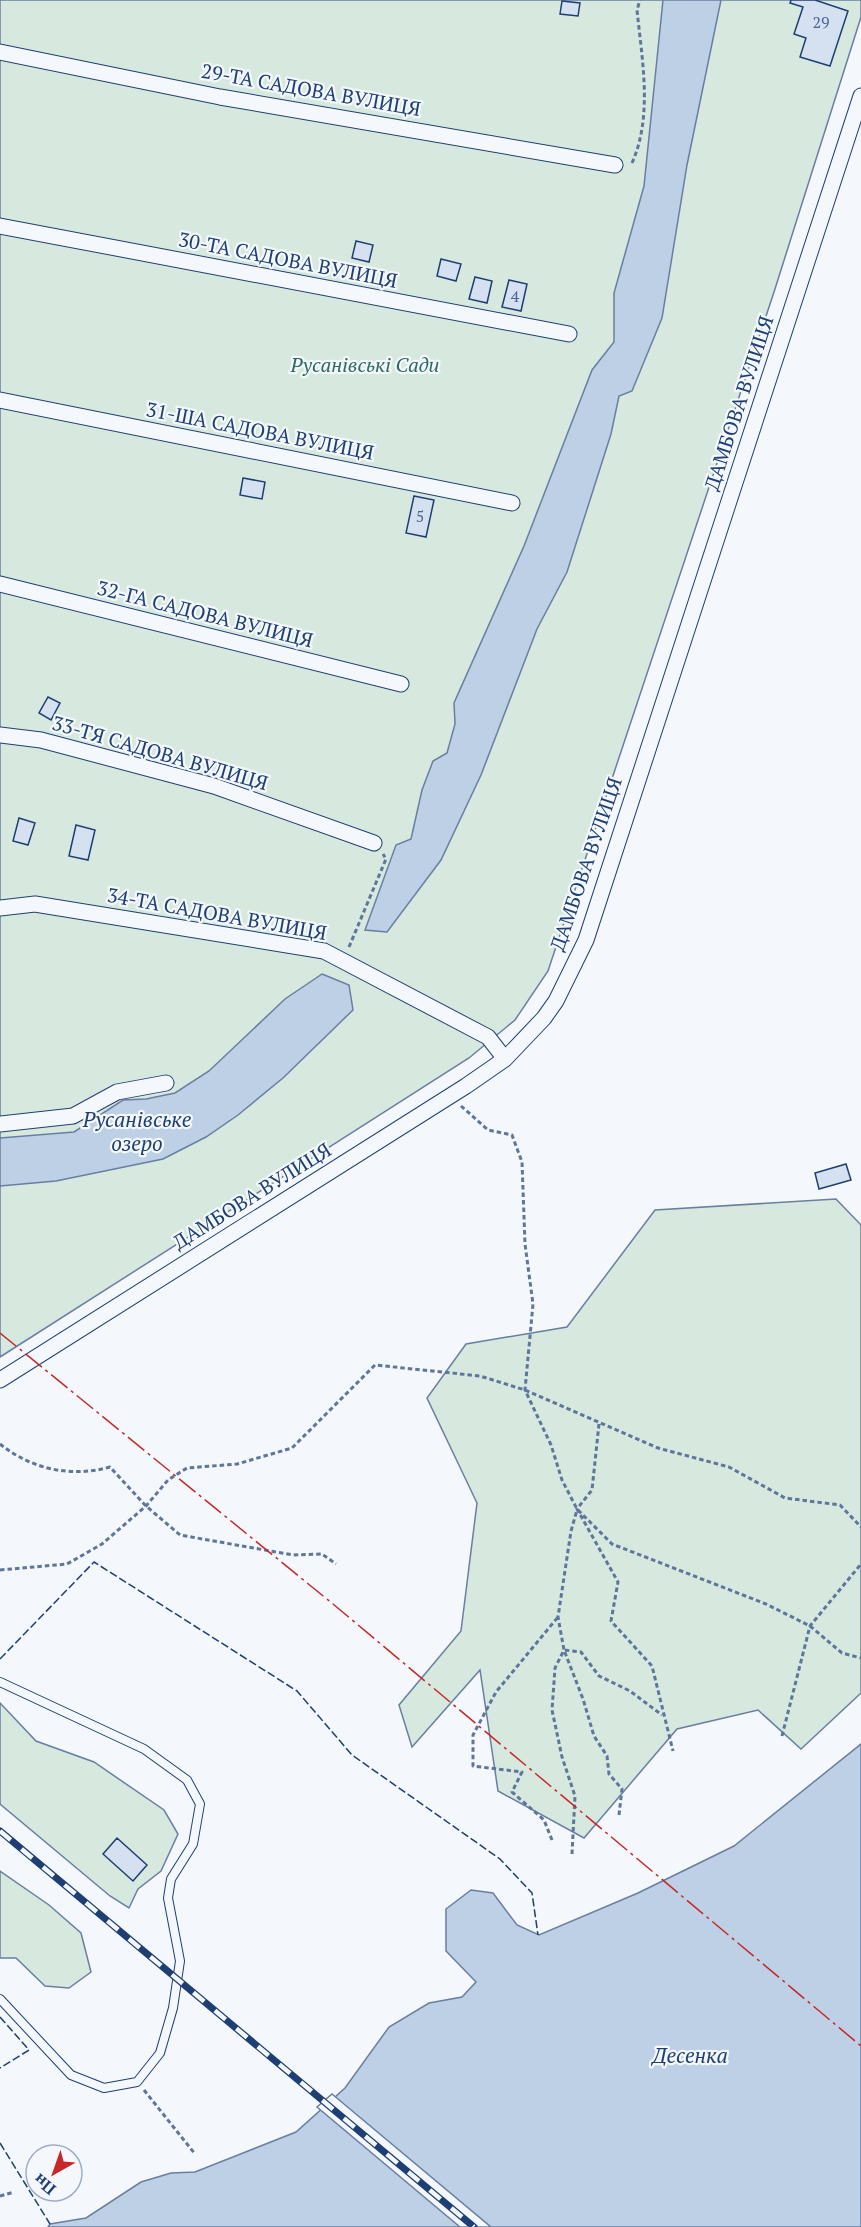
<svg xmlns="http://www.w3.org/2000/svg" width="861" height="2227" viewBox="0 0 861 2227" font-family="'PT Serif',serif">
  <rect width="100%" height="100%" fill="#f4f7fb"/>
  <path fill="#d7e8df" stroke="#687fa3" stroke-width="1.5" d="M0,0H861V17L774,292L548,971L515,1020L469,1058L0,1357Z
    M836,1199L861,1225V1693L801,1749L758,1710L677,1729L584,1838L498,1791L480,1670L412,1747L399,1705L461,1631L477,1503L427,1398L466,1344L567,1327L655,1210Z
    M0,1703L36,1741L94,1762L164,1810L178,1834L161,1871L138,1889L129,1908L110,1896L0,1804Z
    M0,1871L49,1905L81,1933L91,1972L69,1988L45,1986L16,1958H0Z"/>
  <path fill="#bed0e5" stroke="#687fa3" stroke-width="1.5" d="M663,0H721L687,165L662,318L632,391L619,396L611,434L567,572L537,629L481,775L441,860L387,932L365,930L396,845L411,839L422,790L433,761L447,753L455,724L454,703L524,546L592,370L614,342V293L644,186Z
    M322,974L349,985L353,1010L283,1078L238,1115L206,1137L163,1159L56,1181L0,1186V1138L74,1132L123,1100L146,1099L175,1093L209,1071L285,999Z
    M861,1744V2227H48L50,2224L86,2218L141,2182L171,2173L195,2172L296,2132L345,2088L389,2027L429,2003L462,1997L476,1982L446,1951V1909L471,1890L493,1893L517,1925L539,1935L638,1893L734,1846Z"/>
  <path fill="#f4f7fb" stroke="#687fa3" stroke-width="1.5" d="M332,2094L491,2227H460L317,2107Z"/>
  <path fill="#d5e0f0" stroke="#1d3f73" stroke-width="1.5" d="M791,0H815L848,11L830,66L800,57L806,38L794,34L803,7L790,3Z
    M562,1L580,3L578,16L560,14Z
    M356,241L373,245L369,262L352,258Z
    M441,259L461,264L456,281L437,276Z
    M475,277L492,281L487,303L469,299Z
    M509,280L527,284L521,311L502,307Z
    M243,478L265,482L262,499L240,495Z
    M414,496L434,500L426,537L406,533Z
    M48,697L60,703L51,720L39,713Z
    M19,818L35,823L28,845L13,841Z
    M76,825L95,830L88,860L69,856Z
    M846,1164L851,1180L819,1189L815,1173Z
    M117,1838L147,1865L133,1881L103,1854Z"/>
  <g fill="none" stroke-linecap="round" stroke-linejoin="round">
    <g stroke="#1d3f73" stroke-width="10">
      <path id="service" d="M0,1682L144,1749L187,1780L200,1804L193,1844L171,1879L168,1898L180,1961L173,2008L160,2053L137,2082L104,2088L71,2075L0,1999"/>
    </g>
    <g stroke="#1d3f73" stroke-width="17">
      <path id="minor" d="M0,52L220,97L615,165
        M0,226L569,334
        M0,400L512,503
        M0,584L401,684
        M0,735L41,740L214,786L374,843
        M0,908L35,904L324,951L488,1037L505,1059
        M0,1124L73,1116L117,1092L166,1083
        M0,1380L466,1086L505,1059L544,1018L556,1001L586,940L861,96"/>
    </g>
    <path stroke="#5e769c" stroke-width="3" stroke-dasharray="4.5 3" stroke-linecap="butt" d="M632,163C653,116 642,60 637,10L640,0
      M349,947L386,859L383,854
      M461,1106L488,1130L512,1135L522,1162L525,1244L533,1304L525,1390L551,1445L562,1480L577,1509L612,1544L766,1604L810,1626L842,1653L861,1658
      M599,1424L592,1490L577,1509L618,1582L611,1621L652,1666L673,1751
      M0,1444C31,1469 71,1478 110,1467L146,1506L180,1535L293,1555L322,1554L336,1564
      M0,1570L67,1564L102,1544L146,1506L168,1480L187,1468L237,1464L292,1448L375,1365L480,1376L525,1390L658,1448L729,1467L785,1498L840,1505L861,1527
      M782,1736L810,1626L861,1564
      M619,1815L622,1789L609,1774L607,1756L594,1736L583,1699L564,1650L581,1652L599,1676L630,1691L662,1715
      M552,1840L544,1820L512,1792L522,1772L473,1766V1735L496,1692L558,1617
      M572,1854L575,1796L562,1757L552,1710L555,1668L564,1650L558,1617L571,1531L577,1510
      M144,2090L195,2154
      M0,2196L14,2192"/>
    <use href="#service" stroke="#f4f7fb" stroke-width="8"/>
    <use href="#minor" stroke="#f4f7fb" stroke-width="15"/>
    <g stroke="#1d3f73" stroke-width="7">
      <path id="rail" d="M0,1831L474,2227"/>
    </g>
    <use href="#rail" stroke="#f4f7fb" stroke-width="4.5" stroke-dasharray="14" stroke-linecap="butt"/>
    <path stroke="#1d3f73" stroke-width="1.5" stroke-dasharray="8 3" stroke-linecap="butt" d="M0,1659L94,1562L297,1691L352,1755L500,1859L532,1893L538,1935
      M0,2017L29,2050L0,2068
      M0,2143L50,2224"/>
    <path stroke="#c62828" stroke-width="1.5" stroke-dasharray="21 4.5 3 4.5" stroke-linecap="butt" d="M0,1333L333,1604L861,2046"/>
  </g>
  <g text-anchor="middle" stroke-width="4.5" stroke-linejoin="round" paint-order="stroke">
    <g font-size="16" fill="#4b6792">
      <text x="821" y="28">29</text>
      <text x="515" y="302">4</text>
      <text x="420" y="522">5</text>
    </g>
    <g font-size="20" fill="#1d3f73" stroke="#f4f7fb">
      <text transform="translate(311 90) rotate(10)" y="7">29-ТА САДОВА ВУЛИЦЯ</text>
      <text transform="translate(288 260) rotate(11)" y="7">30-ТА САДОВА ВУЛИЦЯ</text>
      <text transform="translate(739 403) rotate(-72)" y="7">ДАМБОВА ВУЛИЦЯ</text>
      <text transform="translate(260 431) rotate(11)" y="7">31-ША САДОВА ВУЛИЦЯ</text>
      <text transform="translate(205 614) rotate(14)" y="7">32-ГА САДОВА ВУЛИЦЯ</text>
      <text transform="translate(160 753) rotate(16)" y="7">33-ТЯ САДОВА ВУЛИЦЯ</text>
      <text transform="translate(586 864) rotate(-71)" y="7">ДАМБОВА ВУЛИЦЯ</text>
      <text transform="translate(217 914) rotate(10)" y="7">34-ТА САДОВА ВУЛИЦЯ</text>
      <text transform="translate(252 1196) rotate(-32)" y="7">ДАМБОВА ВУЛИЦЯ</text>
    </g>
    <g font-size="20" font-style="italic" fill="#2c6c60" stroke="#f4f7fb">
      <text x="365" y="372">Русанівські Сади</text>
    </g>
    <g font-size="21" font-style="italic" fill="#1d3f73" stroke="#f4f7fb">
      <text x="137" y="1127">Русанівське<tspan x="137" dy="24">озеро</tspan></text>
      <text x="690" y="2063">Десенка</text>
    </g>
  </g>
  <g transform="translate(54 2173) rotate(220)"><circle r="28" fill="#f4f7fb" stroke="#9eadc5" stroke-width="1.5"/>
  <path d="M0-4.5L10 22L0 15L-10 22Z" fill="#c62828"/>
  <text y="-9" font-size="16" font-weight="bold" text-anchor="middle" fill="#1d3f73">Пн</text>
  </g>
</svg>
